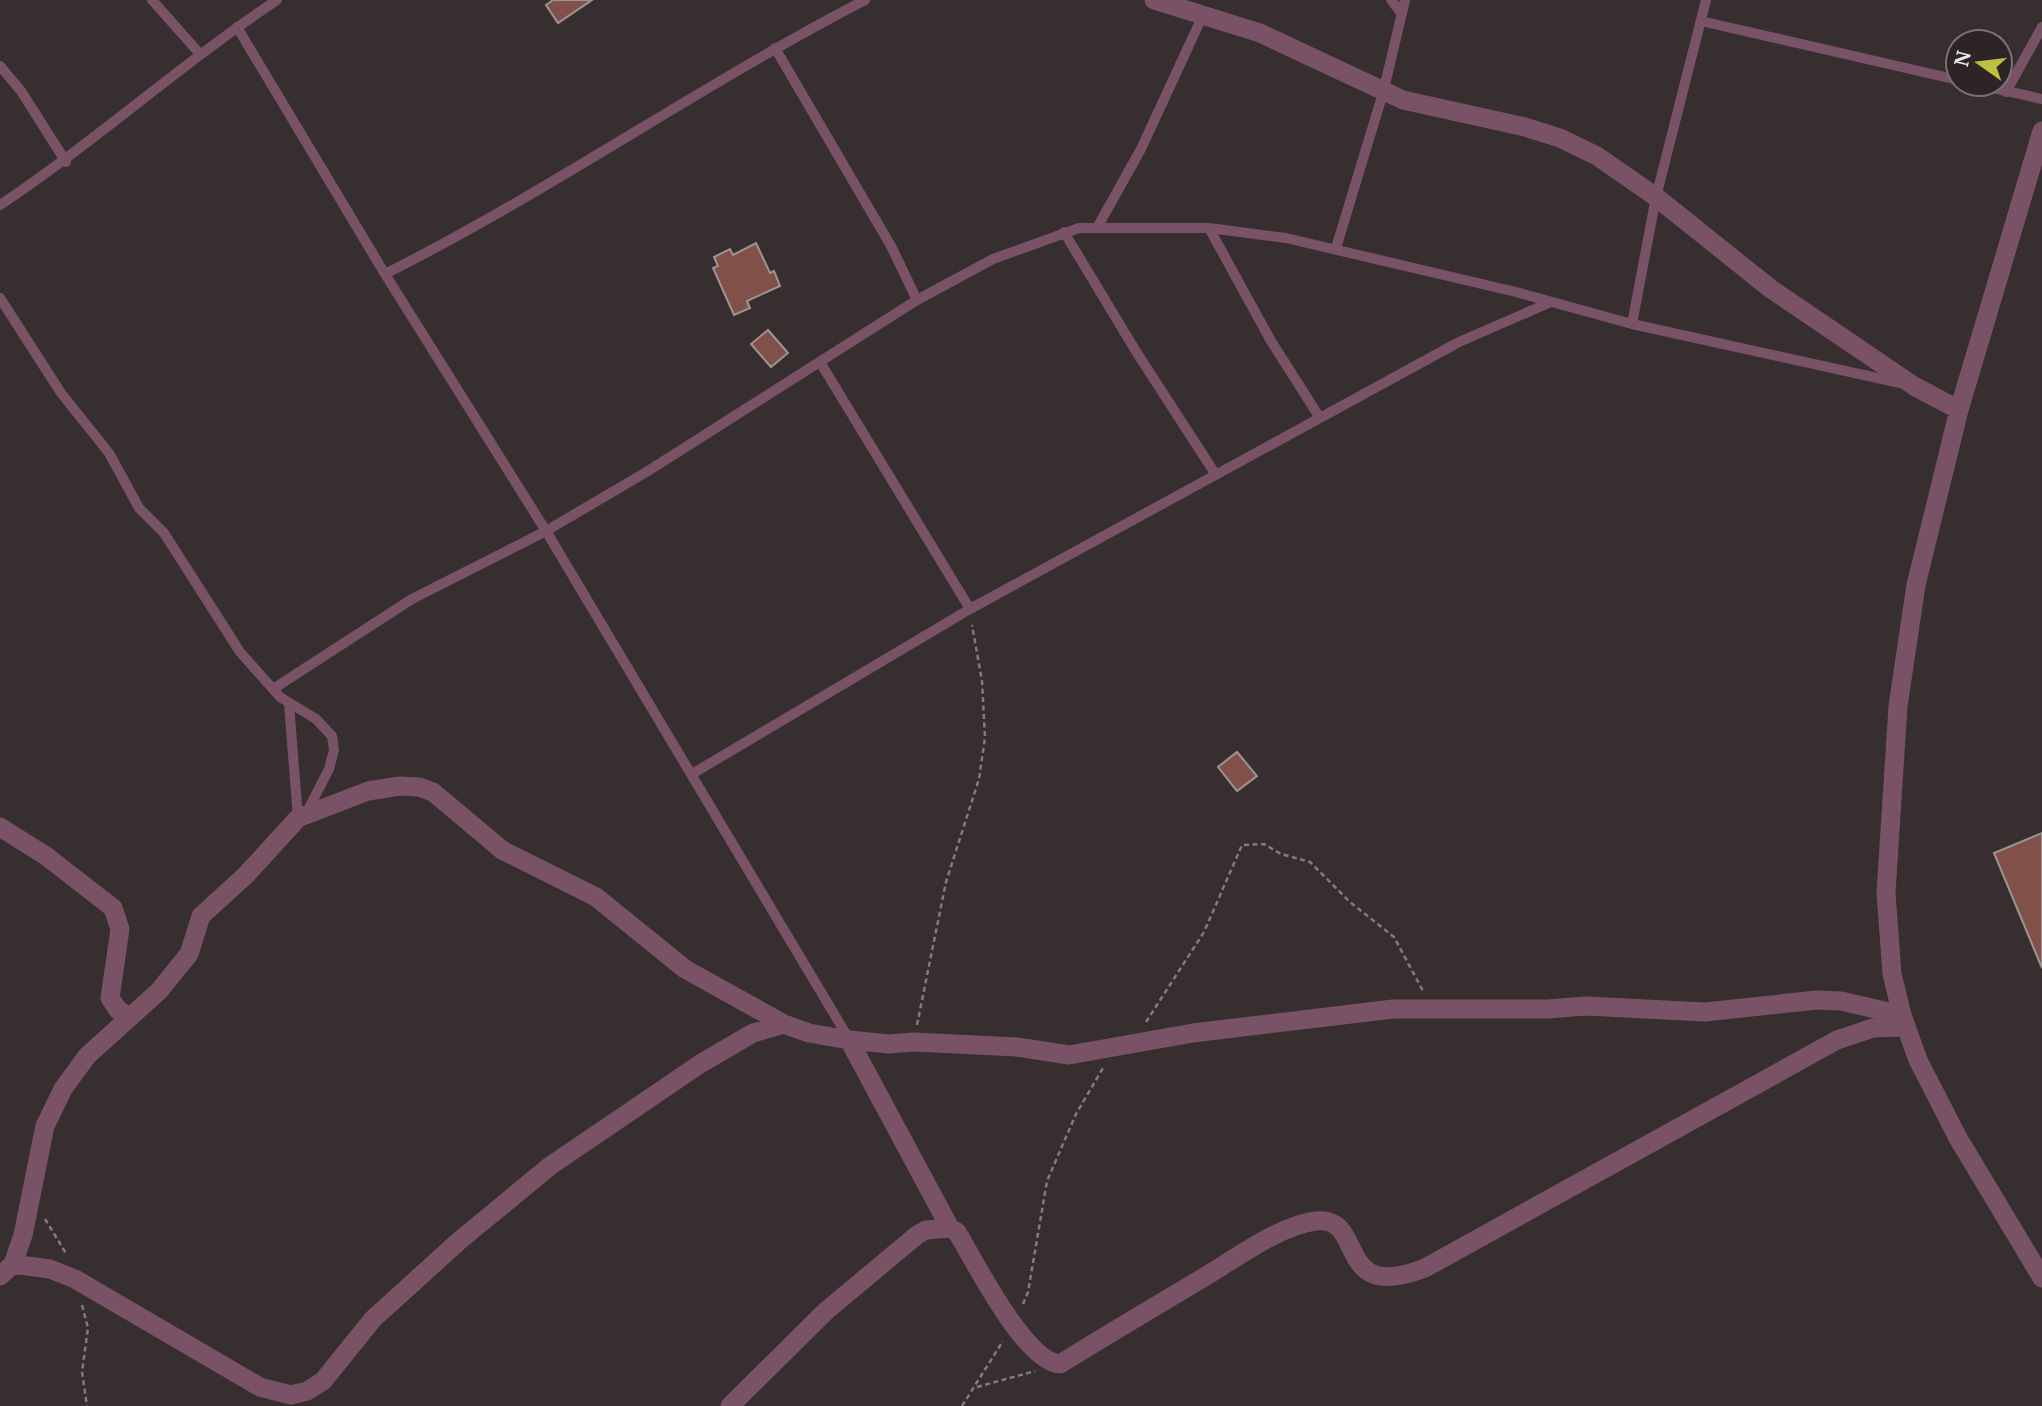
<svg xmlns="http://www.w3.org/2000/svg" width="2042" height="1406" viewBox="0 0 2042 1406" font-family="Merriweather,serif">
  <rect width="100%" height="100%" fill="#362e2f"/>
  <path fill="#815149" stroke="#9d9492" stroke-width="2" d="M553,0H592L558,23L546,5Z
    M756,243L770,273L774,271L780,286L747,301L750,308L734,315L713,268L718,266L714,257L730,249L733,255Z
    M768,330L788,353L771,367L751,344Z
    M1237,752L1257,776L1237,791L1218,767Z
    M2042,833V968L1994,853Z"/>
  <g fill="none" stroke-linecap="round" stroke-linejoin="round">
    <path stroke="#837c7c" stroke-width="2.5" stroke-dasharray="5 3.5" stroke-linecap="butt" d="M1146,1022L1204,932L1242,845L1264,844L1281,854L1310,862L1350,902L1394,937L1423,991
      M917,1025L946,882L979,779L985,738L982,681L972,625
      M45,1219L67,1255
      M1023,1304L1028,1292L1047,1181L1076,1114L1103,1068
      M82,1305L88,1328L82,1372L87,1406
      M977,1387L1035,1371
      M962,1406L1003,1341"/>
    <path stroke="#795365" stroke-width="10" d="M152,0L200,54
      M1391,0L1402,14
      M1701,21L1958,80
      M237,27L385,274L546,531L849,1039
      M775,48L891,246L917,300
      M0,66L21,91L66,162
      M1975,84L2042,99
      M2006,92L2042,27
      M0,205C96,141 181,64 277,0
      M1098,226L1141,149L1203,15
      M1209,228L1271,341L1320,418
      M1064,232L1137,353L1216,475
      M1336,248L1383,93L1405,0
      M385,274C550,191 701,85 865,0
      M0,298L61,393L109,453L139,508L164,533L240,652L280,697L316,719L332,736L334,750L329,769L307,812
      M1632,324L1656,197L1706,0
      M820,362L970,609
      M273,689L412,599L546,531L648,471L917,300L993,259L1079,228H1209L1286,238L1516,292L1632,324L1900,383
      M289,704L298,818
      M692,774L970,609L1459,342L1551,302"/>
    <path stroke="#795365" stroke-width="19" d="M1154,0L1260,33L1403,100L1525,127L1560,138L1597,156L1656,197L1771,289L1914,386L1959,410
      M2042,131L1959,410L1916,585L1898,706L1886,893L1892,974L1902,1015L1918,1060L1958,1138L2042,1278
      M0,827L46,856L113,908L120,929L110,998L118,1010L130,1017
      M849,1040L950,1228
      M13,1264L50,1269L75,1279L260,1387L291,1395L307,1391L323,1381L373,1319L459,1241L550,1166L700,1064L753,1033L784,1024
      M0,1276L13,1264L23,1235L45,1126L63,1089L87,1056L159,991L189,954L201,916L246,875L298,818L368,791L400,786L419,787L433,792L502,850L596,897L685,969L784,1024L809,1033L849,1040L888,1044L914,1042L1017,1047L1069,1055L1193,1033L1393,1009H1547L1587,1006L1705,1012L1817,1000L1841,1001L1902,1015
      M730,1406L826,1311L917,1235L926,1230L950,1228L957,1232C975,1262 1025,1362 1060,1364C1110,1333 1161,1303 1211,1273C1240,1255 1282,1225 1316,1221C1368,1216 1332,1304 1425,1268L1837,1040L1873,1028L1906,1027"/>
  </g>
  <g transform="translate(1979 63) rotate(284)"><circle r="33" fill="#2c2425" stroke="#797273" stroke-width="2"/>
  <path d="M0-5L12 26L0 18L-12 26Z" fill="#bcc044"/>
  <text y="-10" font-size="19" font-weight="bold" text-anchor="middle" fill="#ece7e7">N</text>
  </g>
</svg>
